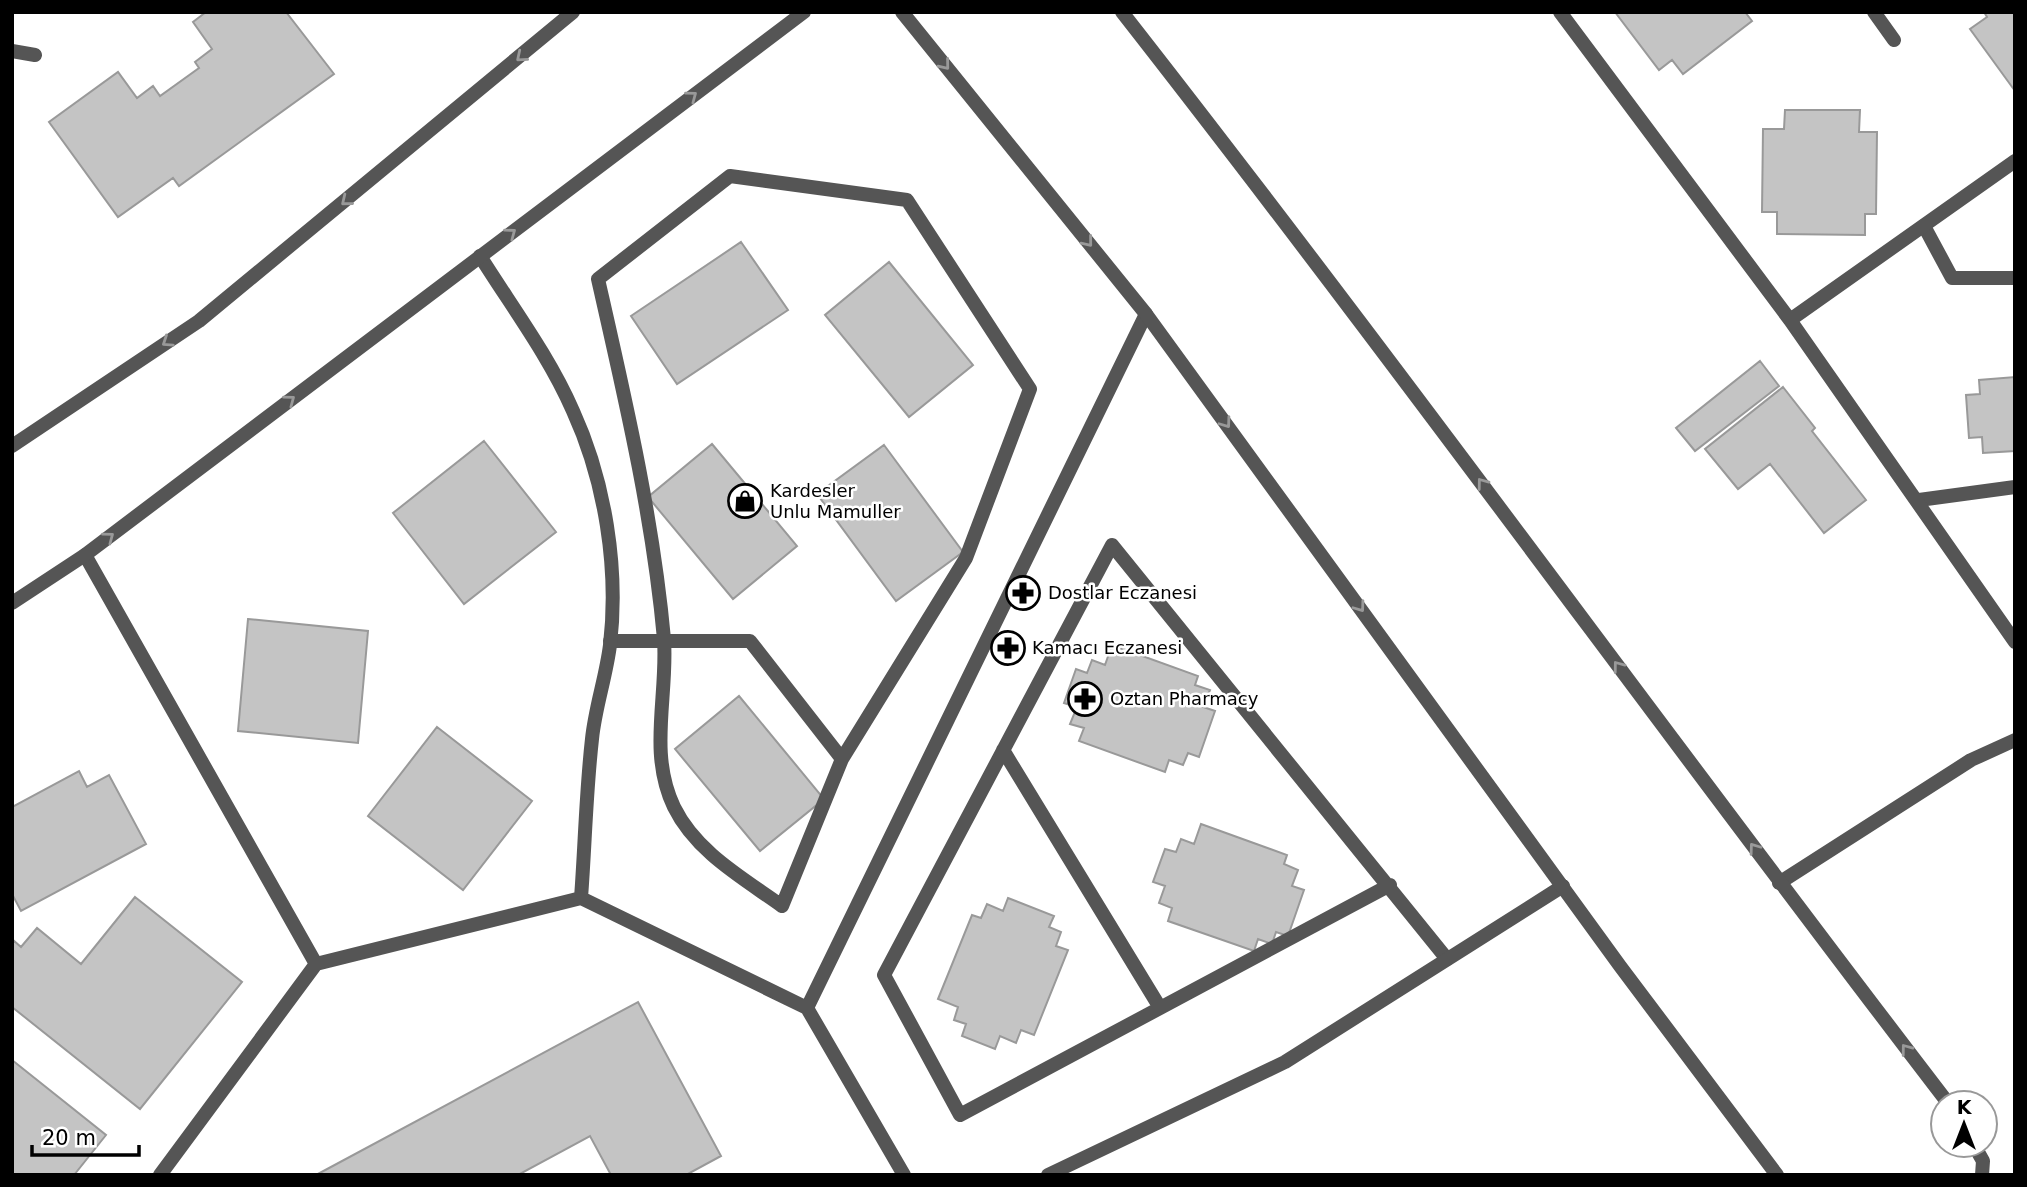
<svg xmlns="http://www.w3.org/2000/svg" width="2027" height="1187" viewBox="0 0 2027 1187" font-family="'DejaVu Sans',sans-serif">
  <rect width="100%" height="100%" fill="#fff"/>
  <path fill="#c4c4c4" stroke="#999" stroke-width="2" d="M206,12H286L334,74L179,186L173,178L118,217L49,122L118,72L137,98L153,86L160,96L199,68L195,62L212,49L193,22Z
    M1615,12H1745L1752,21L1683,74L1672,60L1659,70Z
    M1984,12H2015V91L1970,29L1987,17Z
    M1785,110H1860L1859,132H1877L1876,214H1865V235L1777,234V212H1762L1763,129H1784Z
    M741,242L788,310L677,384L631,316Z
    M889,262L973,365L909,417L825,315Z
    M1760,361L1779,386L1695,451L1676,428Z
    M2015,377V451L1983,453L1982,437L1969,438L1966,395L1980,394L1979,380Z
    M1783,387L1815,428L1812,431L1866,500L1824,533L1770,464L1738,489L1705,449Z
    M484,441L556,532L464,604L393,513Z
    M712,444L797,546L733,599L648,497Z
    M884,445L963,552L896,601L817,494Z
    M248,619L368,631L358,743L238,731Z
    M1112,645L1198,676L1195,685L1210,690L1203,707L1215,711L1199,757L1188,753L1183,765L1169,760L1165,772L1079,741L1084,728L1070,724L1077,707L1064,703L1076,669L1087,673L1092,660L1105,665Z
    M739,696L824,799L760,851L675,749Z
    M437,727L532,801L463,890L368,816Z
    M79,771L87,787L109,775L146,844L21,911L12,894V807Z
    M1201,824L1287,855L1284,864L1298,870L1292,886L1304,890L1288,936L1276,932L1272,944L1258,939L1254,951L1168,921L1172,908L1159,903L1165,886L1153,882L1165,849L1176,852L1181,839L1194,844Z
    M135,897L242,982L140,1109L12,1007L13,940L21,947L37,928L81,964Z
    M1008,898L1054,916L1049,927L1061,932L1056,946L1068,950L1034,1035L1021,1030L1016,1043L1000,1036L995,1049L962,1036L966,1024L954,1020L958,1007L938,999L972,915L981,918L987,904L1003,911Z
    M638,1002L721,1156L686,1175H611L590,1136L518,1175H316Z
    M12,1060L106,1135L74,1175H12Z"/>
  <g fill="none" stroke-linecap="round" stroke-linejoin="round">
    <path stroke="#555" stroke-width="14" d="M1874,12L1894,40
      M730,176L907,200L1030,389L966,558L842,759L782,906C743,878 696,852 674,807C648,753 668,696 664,639C653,517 625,398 598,279Z
      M1924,226L1952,278H2015
      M1919,500L2015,487
      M610,641H750L842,759
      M1003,750L1159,1006
      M1390,885L960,1115L884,975L1112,545L1447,959"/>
    <path stroke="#555" stroke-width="14" d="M1560,12L1790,320L2015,642
      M12,51L35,55
      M480,256C512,307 549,356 573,411C605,481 619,568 610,645C606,677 595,708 592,739C586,792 585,845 581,898
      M1790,320L2015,161
      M85,555L316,964
      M1779,883L1971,760L2015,740
      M807,1008L1146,314
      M160,1175L316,964L581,898L807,1008L904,1175
      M1048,1175L1285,1062L1563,886"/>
    <path stroke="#555" stroke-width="14" d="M902,12L1146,314L1620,966L1777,1175
      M1122,12C1403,371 1670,741 1948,1103
      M12,446L199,321L573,12
      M12,603L85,555L804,12
      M1974,1145L1983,1161L1982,1175"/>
  </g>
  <defs><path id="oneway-chevron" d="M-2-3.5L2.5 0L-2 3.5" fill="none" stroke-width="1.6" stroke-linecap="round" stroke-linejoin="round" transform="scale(1.75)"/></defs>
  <g stroke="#999">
    <use href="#oneway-chevron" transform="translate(521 57) rotate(140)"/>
    <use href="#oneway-chevron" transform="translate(945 65) rotate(51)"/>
    <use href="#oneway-chevron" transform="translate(692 96) rotate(-37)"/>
    <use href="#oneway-chevron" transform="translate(346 201) rotate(141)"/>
    <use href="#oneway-chevron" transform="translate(511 233) rotate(-37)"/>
    <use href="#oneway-chevron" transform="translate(1088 242) rotate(51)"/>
    <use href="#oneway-chevron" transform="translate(167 342) rotate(146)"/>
    <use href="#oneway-chevron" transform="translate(290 400) rotate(-37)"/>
    <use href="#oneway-chevron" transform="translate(1226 423) rotate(54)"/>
    <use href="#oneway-chevron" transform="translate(1482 483) rotate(-127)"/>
    <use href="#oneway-chevron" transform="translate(109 537) rotate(-37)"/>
    <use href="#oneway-chevron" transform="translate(1360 607) rotate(54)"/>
    <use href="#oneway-chevron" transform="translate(1618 666) rotate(-127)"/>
    <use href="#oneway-chevron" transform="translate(1754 848) rotate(-126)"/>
    <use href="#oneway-chevron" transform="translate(1906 1049) rotate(-127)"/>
  </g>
  <defs>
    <g id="shop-ring" transform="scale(1.75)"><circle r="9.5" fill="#fff" stroke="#000" stroke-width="1.5"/><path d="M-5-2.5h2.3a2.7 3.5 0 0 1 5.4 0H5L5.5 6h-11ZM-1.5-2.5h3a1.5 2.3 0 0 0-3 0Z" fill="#000"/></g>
    <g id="pharmacy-ring" transform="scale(1.75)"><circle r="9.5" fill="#fff" stroke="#000" stroke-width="1.5"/><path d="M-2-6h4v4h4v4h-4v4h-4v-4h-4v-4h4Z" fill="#000"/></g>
  </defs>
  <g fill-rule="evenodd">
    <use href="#shop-ring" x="745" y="501"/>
    <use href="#pharmacy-ring" x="1023" y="593"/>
    <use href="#pharmacy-ring" x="1008" y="648"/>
    <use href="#pharmacy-ring" x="1085" y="699"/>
  </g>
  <g text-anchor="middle" stroke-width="5" stroke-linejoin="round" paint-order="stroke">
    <g font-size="18" fill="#000" stroke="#fff" text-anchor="start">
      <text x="770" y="497">Kardesler<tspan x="770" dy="21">Unlu Mamuller</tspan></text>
      <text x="1048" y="599">Dostlar Eczanesi</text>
      <text x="1032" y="654">Kamacı Eczanesi</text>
      <text x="1110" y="705">Oztan Pharmacy</text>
    </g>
  </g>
  <rect width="2027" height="1187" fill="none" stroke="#000000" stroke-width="28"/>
  <g transform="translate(1964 1124)"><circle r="33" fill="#ffffff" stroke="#999999" stroke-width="2"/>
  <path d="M0-5L12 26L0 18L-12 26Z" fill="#000000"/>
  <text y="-10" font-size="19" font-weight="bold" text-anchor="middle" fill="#000000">K</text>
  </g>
  <path d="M32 1145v10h107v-10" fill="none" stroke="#000000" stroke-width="3.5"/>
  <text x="42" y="1145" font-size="21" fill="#000000" stroke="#ffffff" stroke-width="5" paint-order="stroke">20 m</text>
</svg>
